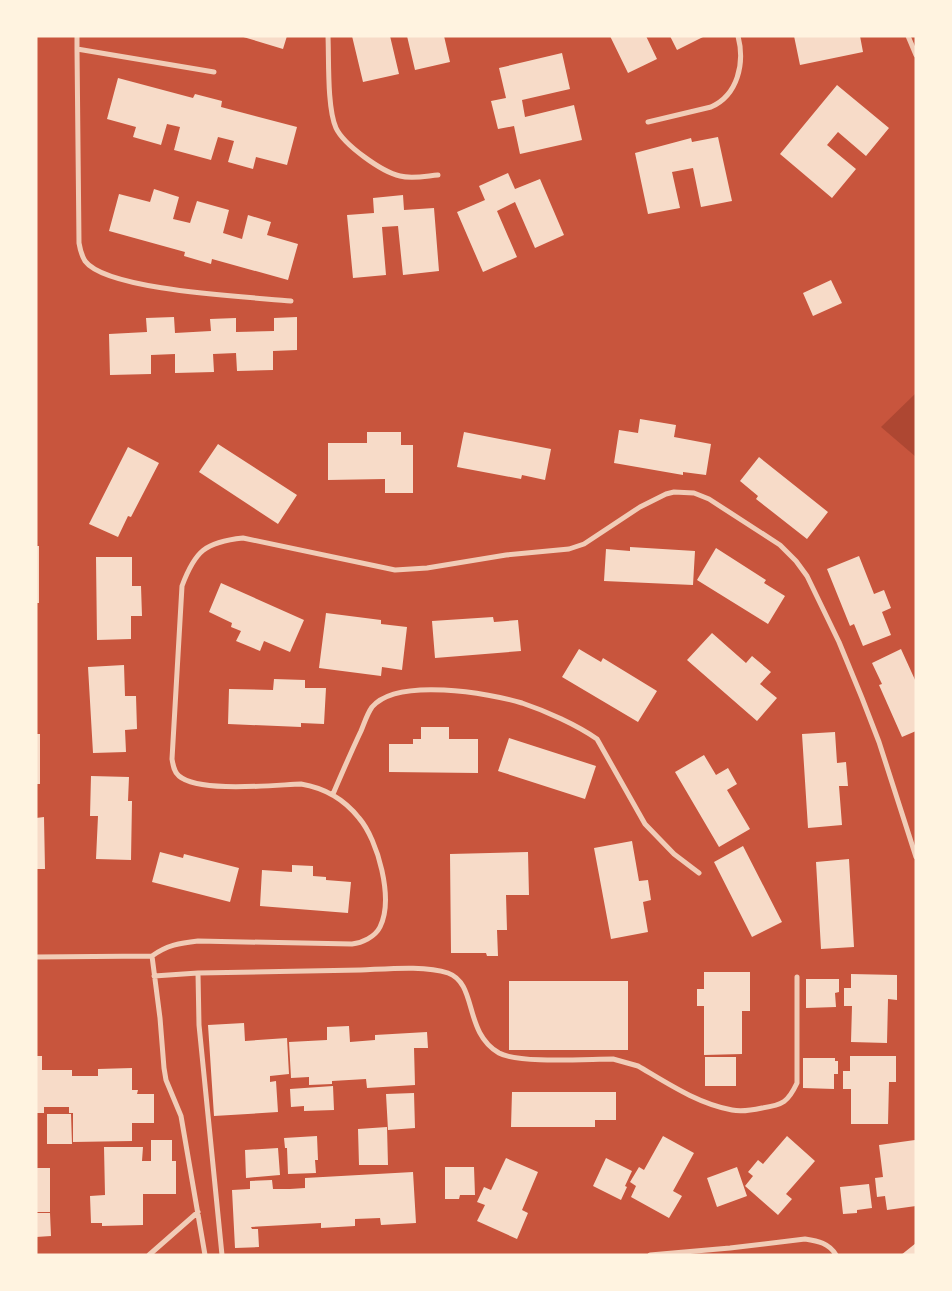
<svg xmlns="http://www.w3.org/2000/svg" width="952" height="1291" viewBox="0 0 952 1291" font-family="Helvetica,sans-serif">
  <rect width="100%" height="100%" fill="#c8553d"/>
  <path fill="#ae4732" d="M916,393V457L881,427Z"/>
  <path fill="#f7dbc8" d="M240,36H287L283,49Z
    M352,36H390L399,74L363,82Z
    M407,36H444L450,62L415,70Z
    M610,36H646L657,59L628,73Z
    M670,36H705L677,50Z
    M794,36H860L863,52L800,65Z
    M562,53L570,89L522,100L525,117L574,105L582,140L520,154L514,126L498,129L491,101L506,98L499,68Z
    M118,78L193,98L195,94L222,101L221,107L297,127L287,165L256,157L253,169L228,162L234,141L218,137L211,160L174,150L180,127L167,124L161,145L133,137L136,127L107,119Z
    M837,85L889,128L866,156L838,132L827,145L856,169L832,198L780,154Z
    M718,137L732,201L701,207L693,168L672,172L680,208L648,214L635,153L691,138L692,142Z
    M508,173L515,189L540,179L564,235L535,248L515,202L497,211L517,257L483,272L457,212L485,200L479,186Z
    M154,189L179,197L173,219L190,223L197,201L229,210L223,233L242,239L248,215L271,222L267,235L298,244L288,280L212,259L211,264L184,256L185,252L109,231L119,194L150,202Z
    M403,195L404,210L434,208L439,271L403,275L398,226L382,227L386,275L353,278L347,215L374,213L373,198Z
    M831,280L842,303L813,316L803,293Z
    M174,317L175,333L211,331L210,319L236,318V332L274,331V318L297,317V350L273,351V370L237,371L236,353L213,354L214,372L175,373V354L151,355V374L110,375L109,334L147,332L146,318Z
    M640,419L676,425L674,437L711,444L706,475L683,472V475L614,463L619,430L638,433Z
    M367,432H401V445H413V493H385V479L328,480V443H367Z
    M464,432L551,449L545,480L522,475L521,479L457,467Z
    M218,444L297,495L278,524L199,472Z
    M128,447L159,463L131,517L128,516L118,537L89,524Z
    M759,457L828,512L807,539L756,499L758,496L740,481Z
    M36,546H39V603H36Z
    M630,547L695,551L693,585L604,581L606,549L630,551Z
    M716,548L766,580L764,583L785,596L768,624L697,580Z
    M859,556L874,594L884,590L891,608L882,612L891,635L863,646L854,624L850,626L827,569Z
    M96,557H132V586H141L142,616H131V639L97,640Z
    M221,583L304,620L290,652L264,641L260,651L236,641L241,631L231,627L232,623L209,612Z
    M326,613L381,620V624L407,627L402,670L382,667L381,676L319,668Z
    M493,617L494,622L518,620L521,651L435,658L432,621Z
    M712,633L746,663L752,656L771,672L760,684L777,698L757,721L687,660Z
    M579,649L601,662L603,658L657,691L638,722L562,677Z
    M901,649L916,682V731L902,737L879,685L882,684L872,663Z
    M124,665L125,696H136L137,729L125,730L126,752L93,753L88,667Z
    M274,679L305,680V688H326L324,724L301,723V727L228,724L229,689L273,690Z
    M421,727H449V739H478V773L389,772V744H413V739H421Z
    M835,732L837,763L846,762L848,786H839L842,825L808,828L802,734Z
    M36,734H40V784H36Z
    M509,738L596,766L585,799L498,771Z
    M704,755L716,775L728,768L737,784L727,790L750,829L719,847L675,772Z
    M91,776L129,777L128,801H132L131,860L96,859L98,816H90Z
    M44,817L45,869H36V818Z
    M632,841L639,881L648,880L651,900L643,902L648,932L611,939L594,848Z
    M743,846L782,922L752,937L714,862Z
    M160,852L183,858L184,854L239,868L230,902L152,882Z
    M528,852L529,895H506L507,930H497L498,956H487L486,953H451L450,854Z
    M849,859L854,947L821,949L816,862Z
    M292,865L313,866V876L326,877V880L351,882L348,913L260,906L262,870L292,872Z
    M704,972H750V1011H742V1054L704,1055V1006H697V989H704Z
    M851,974L897,975V1000L888,999L887,1043L851,1042L852,1006H844V988H851Z
    M806,979H839V992L835,993L836,1007L806,1008Z
    M509,981H628V1050H509Z
    M244,1023L245,1041L287,1038L289,1074L270,1076V1082L276,1081L278,1112L214,1116L208,1025Z
    M349,1026L350,1042L375,1040V1035L427,1032L428,1048H414L415,1085L367,1088L366,1079L332,1081V1084L309,1085V1077L291,1078L289,1042L327,1040V1027Z
    M36,1056H42V1070H72V1076H98V1069L132,1068V1090H138L137,1094H154V1123H132V1141L73,1142V1113H69V1107H44V1113H36Z
    M850,1056H896V1082H889L888,1124H851V1089H843V1071H850Z
    M705,1057H736V1086H705Z
    M803,1058H835V1061H838V1074H834V1089L803,1088Z
    M333,1086L334,1110L304,1111V1106L291,1107L290,1089Z
    M512,1092H616V1120H595V1127H511Z
    M414,1093L415,1128L388,1130L386,1094Z
    M47,1114H71L72,1144H47Z
    M387,1127L388,1165H359L358,1129Z
    M317,1136L318,1160H315L316,1173L288,1174L287,1148H285L284,1138Z
    M663,1136L694,1153L673,1191L682,1196L669,1218L631,1197L636,1186L630,1182L639,1167L644,1170Z
    M787,1136L815,1161L786,1194L792,1199L778,1215L745,1186L753,1176L748,1172L758,1160L763,1164Z
    M151,1140H172V1161H176V1194H143V1225L102,1226V1223H91L90,1196L105,1195L104,1147H143L142,1161H151Z
    M915,1140L916,1206L887,1210L885,1196L877,1197L875,1178L883,1177L879,1145Z
    M278,1148L280,1175L246,1178L245,1150Z
    M506,1158L538,1172L522,1210L528,1213L517,1239L477,1221L485,1205L477,1202L484,1187L491,1190Z
    M606,1158L632,1171L625,1186L627,1187L621,1200L593,1186Z
    M445,1167H474L475,1195H460L459,1199H445Z
    M737,1167L747,1196L717,1207L707,1178Z
    M36,1168H50V1212H36Z
    M413,1172L416,1223L381,1225L380,1218L355,1219V1226L321,1228V1223L251,1227L252,1229H258L259,1247L235,1248L232,1190L250,1189V1181L272,1180L273,1189H290L305,1188V1178Z
    M869,1184L872,1208L857,1210V1213L843,1214L840,1187Z
    M36,1213H50L51,1236L36,1237Z
    M916,1243V1255H901Z"/>
  <g fill="none" stroke-linecap="round" stroke-linejoin="round">
    <path stroke="#f1ccb7" stroke-width="5" d="M77,36V49L214,72
      M328,36C329,59 327,108 336,128C344,145 382,172 400,176C412,179 426,176 438,175
      M908,36L916,55
      M77,49L79,243C80,249 82,256 85,261C107,291 252,297 291,301
      M648,122L711,107C738,95 745,63 738,36
      M333,794C342,773 351,752 361,731C364,724 367,714 372,707C397,677 489,693 522,703C546,711 577,725 597,739L645,824L674,854L699,873
      M152,956C167,945 180,943 198,941L352,944C362,943 375,937 380,927C394,899 378,840 359,818C344,799 325,788 301,784C274,785 199,793 179,776C174,772 173,765 172,759L182,586C195,551 205,542 243,538L395,570L427,568L506,555L569,549L584,544L640,507L666,494L674,492L694,493L709,499L780,545L796,561L807,576L839,642L862,698L879,742L916,857
      M152,956L160,1018L164,1068L166,1080L181,1116L205,1255
      M36,957L152,956
      M198,973C252,972 307,971 361,970C386,969 425,965 448,973C478,984 463,1032 499,1053C519,1064 587,1059 613,1059L638,1066C667,1083 698,1104 732,1110C742,1112 753,1110 762,1108C783,1105 788,1102 797,1083V977
      M154,976L198,973L199,1025L222,1255
      M149,1255L198,1212
      M650,1255L730,1248L805,1239C818,1241 829,1243 836,1255"/>
  </g>
  <rect width="952" height="1291" fill="none" stroke="#fff3e0" stroke-width="75"/>
</svg>
